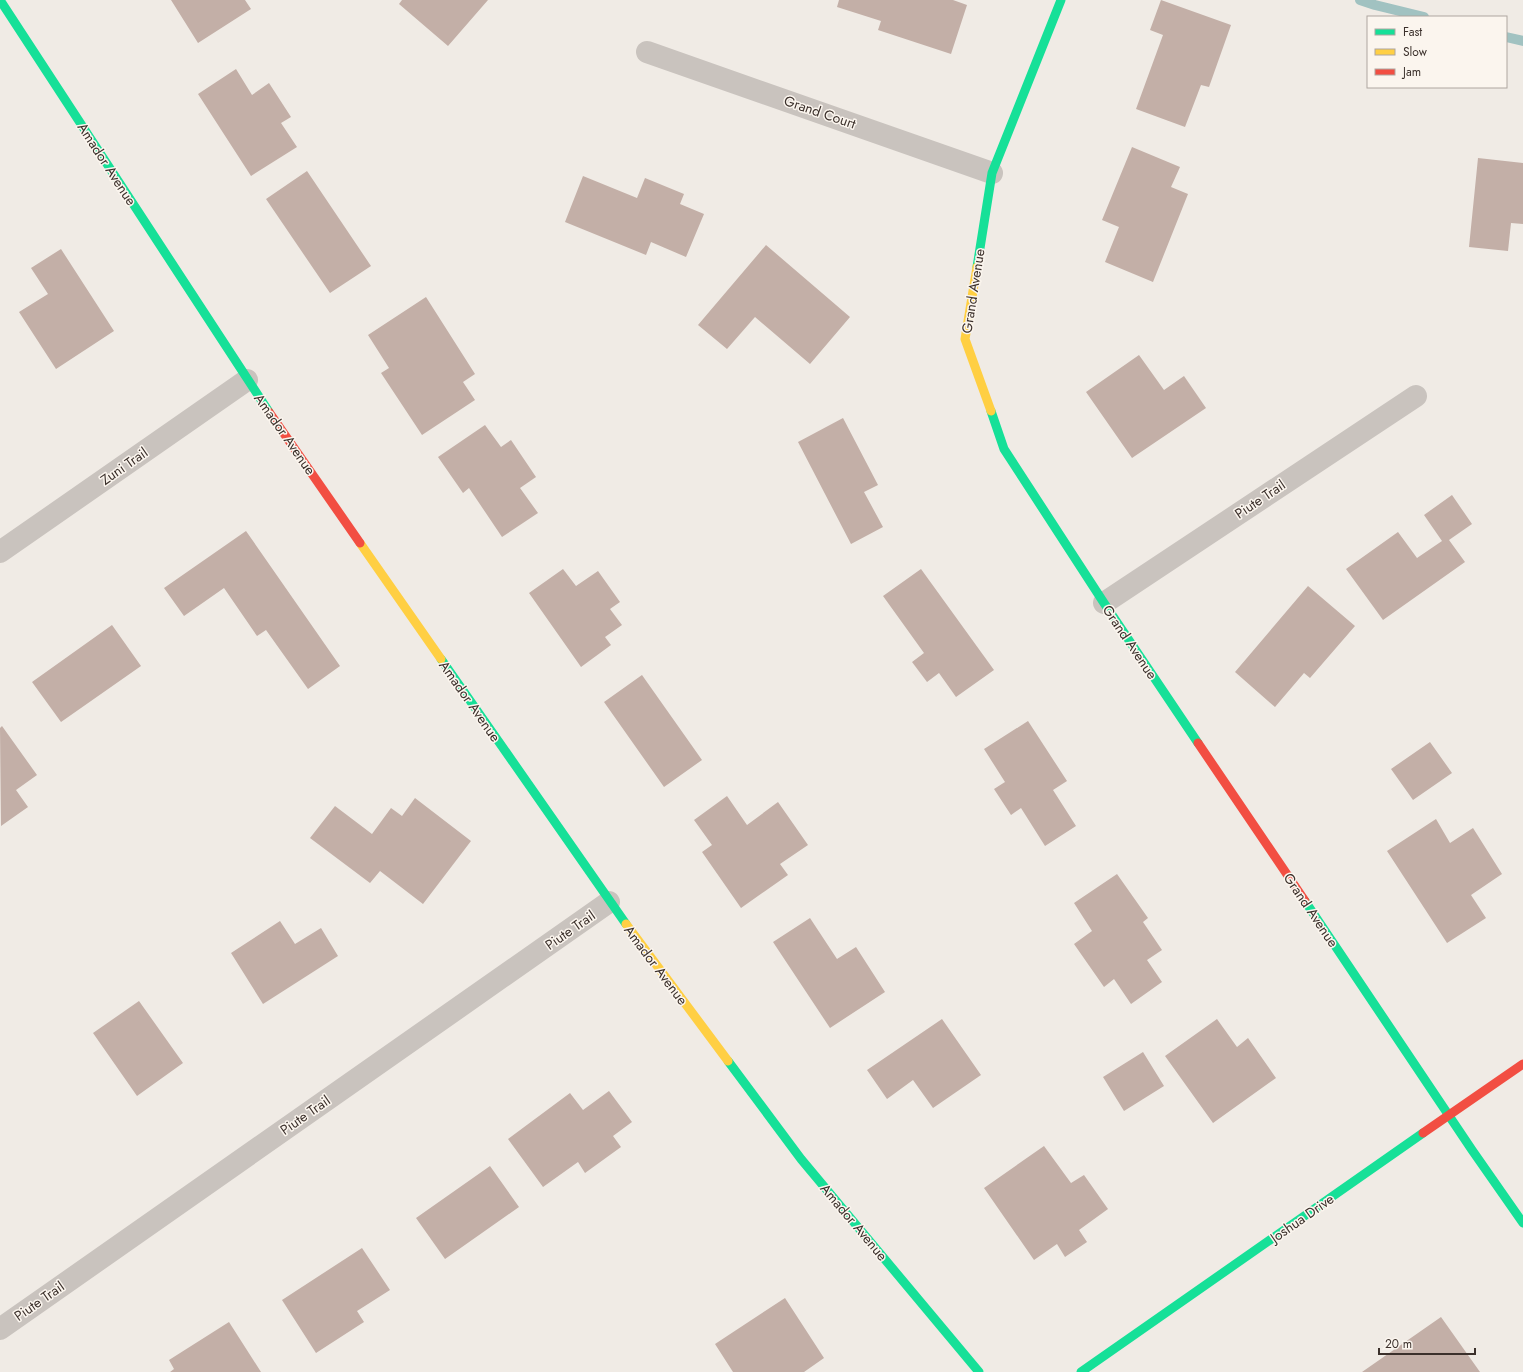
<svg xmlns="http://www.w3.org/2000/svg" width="1523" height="1372" viewBox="0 0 1523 1372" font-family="Jost,sans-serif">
  <rect width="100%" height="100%" fill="#f0ebe5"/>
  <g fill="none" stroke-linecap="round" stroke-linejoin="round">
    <path stroke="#a1c2c1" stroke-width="10" d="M1360,0L1375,5L1424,17
      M1506,37L1523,41"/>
  </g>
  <path fill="#c3afa7" d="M171,0H245L251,9L198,43Z
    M402,0H488L448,46L399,4Z
    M839,0H953L967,5L951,54L878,30L881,21L837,7Z
    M1161,0L1231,25L1209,87L1201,85L1185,127L1136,109L1163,35L1150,30Z
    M236,69L252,95L269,83L291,117L281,123L297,147L251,176L198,94Z
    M1132,147L1180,167L1171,187L1188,194L1153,282L1105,262L1119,227L1102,220Z
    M1478,158L1523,163V224L1511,223L1508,251L1469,247Z
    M307,171L371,266L330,293L266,199Z
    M583,176L637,198L645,178L684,194L680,204L704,214L686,257L651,242L646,255L565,222Z
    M766,245L850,317L810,364L755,317L727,349L698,325Z
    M61,249L114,331L56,369L19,312L48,294L31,268Z
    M426,297L475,374L463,382L475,400L422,435L381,373L389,368L368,335Z
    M1139,355L1164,390L1184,376L1206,408L1132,458L1086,392Z
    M843,418L878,485L864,492L883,527L851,544L798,442Z
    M485,425L501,447L511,440L536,477L520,488L538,513L502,537L469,488L463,493L438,457Z
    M1452,495L1472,524L1449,540L1465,562L1383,620L1346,569L1398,532L1417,558L1442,541L1424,515Z
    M246,531L340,666L308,689L266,630L257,636L224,588L184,616L164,588Z
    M563,569L576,586L598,571L620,602L610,609L622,625L605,637L611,645L581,667L529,593Z
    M921,569L994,670L956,697L939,673L927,682L912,662L924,653L883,596Z
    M1308,586L1355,626L1310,678L1304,673L1275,707L1235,672Z
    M112,625L141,666L61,722L32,682Z
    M642,675L702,760L664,787L604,702Z
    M1028,721L1067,781L1053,790L1076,826L1045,846L1021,808L1011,815L994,789L1005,782L984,749Z
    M2,726L37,775L16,790L28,807L1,826L0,728Z
    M1430,742L1452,773L1413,800L1391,769Z
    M727,796L747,825L778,802L808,845L780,864L788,875L741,908L702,852L712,845L694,820Z
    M415,798L471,841L423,904L380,871L370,883L310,838L335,806L372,834L391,808L402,816Z
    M1436,819L1450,843L1473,828L1502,874L1471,895L1486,918L1447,943L1387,851Z
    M1117,874L1148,918L1143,922L1162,950L1147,960L1162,982L1131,1004L1114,979L1104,987L1074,944L1092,931L1074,903Z
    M810,918L837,959L856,947L885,992L830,1028L773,942Z
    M280,921L295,944L321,928L338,956L263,1004L231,953Z
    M139,1001L183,1063L137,1096L93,1033Z
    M942,1019L981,1075L933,1108L913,1080L887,1099L867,1070Z
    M1217,1019L1237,1047L1248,1038L1276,1078L1213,1123L1165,1056Z
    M1143,1052L1164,1086L1124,1111L1103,1077Z
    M609,1091L632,1122L613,1136L621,1147L585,1173L578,1162L543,1187L508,1139L570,1093L583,1110Z
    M1044,1146L1071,1183L1084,1175L1108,1209L1079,1230L1087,1242L1065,1257L1057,1244L1034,1260L984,1188Z
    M490,1166L519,1207L445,1259L416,1218Z
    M362,1248L390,1290L357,1311L364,1322L316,1353L282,1300Z
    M785,1298L824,1358L804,1372H733L715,1344Z
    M1441,1317L1480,1372H1362Z
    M229,1322L261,1372H170L174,1369L169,1360Z"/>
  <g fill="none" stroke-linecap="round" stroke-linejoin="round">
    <path stroke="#c9c3be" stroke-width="22" d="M647,52L992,173
      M0,552L247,380
      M1104,603L1416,396
      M0,1329L609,902"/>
    <path stroke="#16e098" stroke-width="9" d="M0,0L269,412
      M977,267L992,173L1061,0
      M991,411L1004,449L1104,603L1198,743
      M441,659L626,924
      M1305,901L1472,1150L1523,1223
      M728,1061L801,1159L979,1372
      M1081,1372L1423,1133"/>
    <path stroke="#ffcf43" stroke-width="9" d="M977,267L965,339L991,411
      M360,543L441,659
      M626,924L728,1061"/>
    <path stroke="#f24e42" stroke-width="9" d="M269,412L360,543
      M1198,743L1305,901
      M1423,1133L1523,1064"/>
  </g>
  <g text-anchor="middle" stroke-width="3" stroke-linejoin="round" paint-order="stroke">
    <g font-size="14" fill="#3b302b" stroke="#fbf5ee">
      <text transform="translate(820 112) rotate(19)" y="5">Grand Court</text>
      <text transform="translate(107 164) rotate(57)" y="5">Amador Avenue</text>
      <text transform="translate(973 291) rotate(-81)" y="5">Grand Avenue</text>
      <text transform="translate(285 434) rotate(55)" y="5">Amador Avenue</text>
      <text transform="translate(124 466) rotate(-35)" y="5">Zuni Trail</text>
      <text transform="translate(1260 499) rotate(-34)" y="5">Piute Trail</text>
      <text transform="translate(1130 642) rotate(56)" y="5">Grand Avenue</text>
      <text transform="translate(470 701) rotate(55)" y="5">Amador Avenue</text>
      <text transform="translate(1311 910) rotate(56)" y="5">Grand Avenue</text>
      <text transform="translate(570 930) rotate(-35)" y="5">Piute Trail</text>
      <text transform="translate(656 965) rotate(53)" y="5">Amador Avenue</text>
      <text transform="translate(305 1115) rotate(-35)" y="5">Piute Trail</text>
      <text transform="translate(1302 1218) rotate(-35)" y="5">Joshua Drive</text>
      <text transform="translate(854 1222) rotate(50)" y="5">Amador Avenue</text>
      <text transform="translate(39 1301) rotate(-35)" y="5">Piute Trail</text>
    </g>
  </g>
  <rect x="1367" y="16" width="140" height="72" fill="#fbf5ee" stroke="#aea6a0"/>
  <rect x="1375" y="29" width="20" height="6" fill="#16e098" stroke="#aea6a0"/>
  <text x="1403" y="36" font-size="12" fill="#3b302b">Fast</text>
  <rect x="1375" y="49" width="20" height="6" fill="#ffcf43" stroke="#aea6a0"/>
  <text x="1403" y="56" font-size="12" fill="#3b302b">Slow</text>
  <rect x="1375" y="69" width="20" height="6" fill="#f24e42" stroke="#aea6a0"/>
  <text x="1403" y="76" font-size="12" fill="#3b302b">Jam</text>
  <path d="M1379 1348v6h96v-6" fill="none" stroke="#3b302b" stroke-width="2"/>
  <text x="1385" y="1348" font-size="12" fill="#3b302b" stroke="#fbf5ee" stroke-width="3" paint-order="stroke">20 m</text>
</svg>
